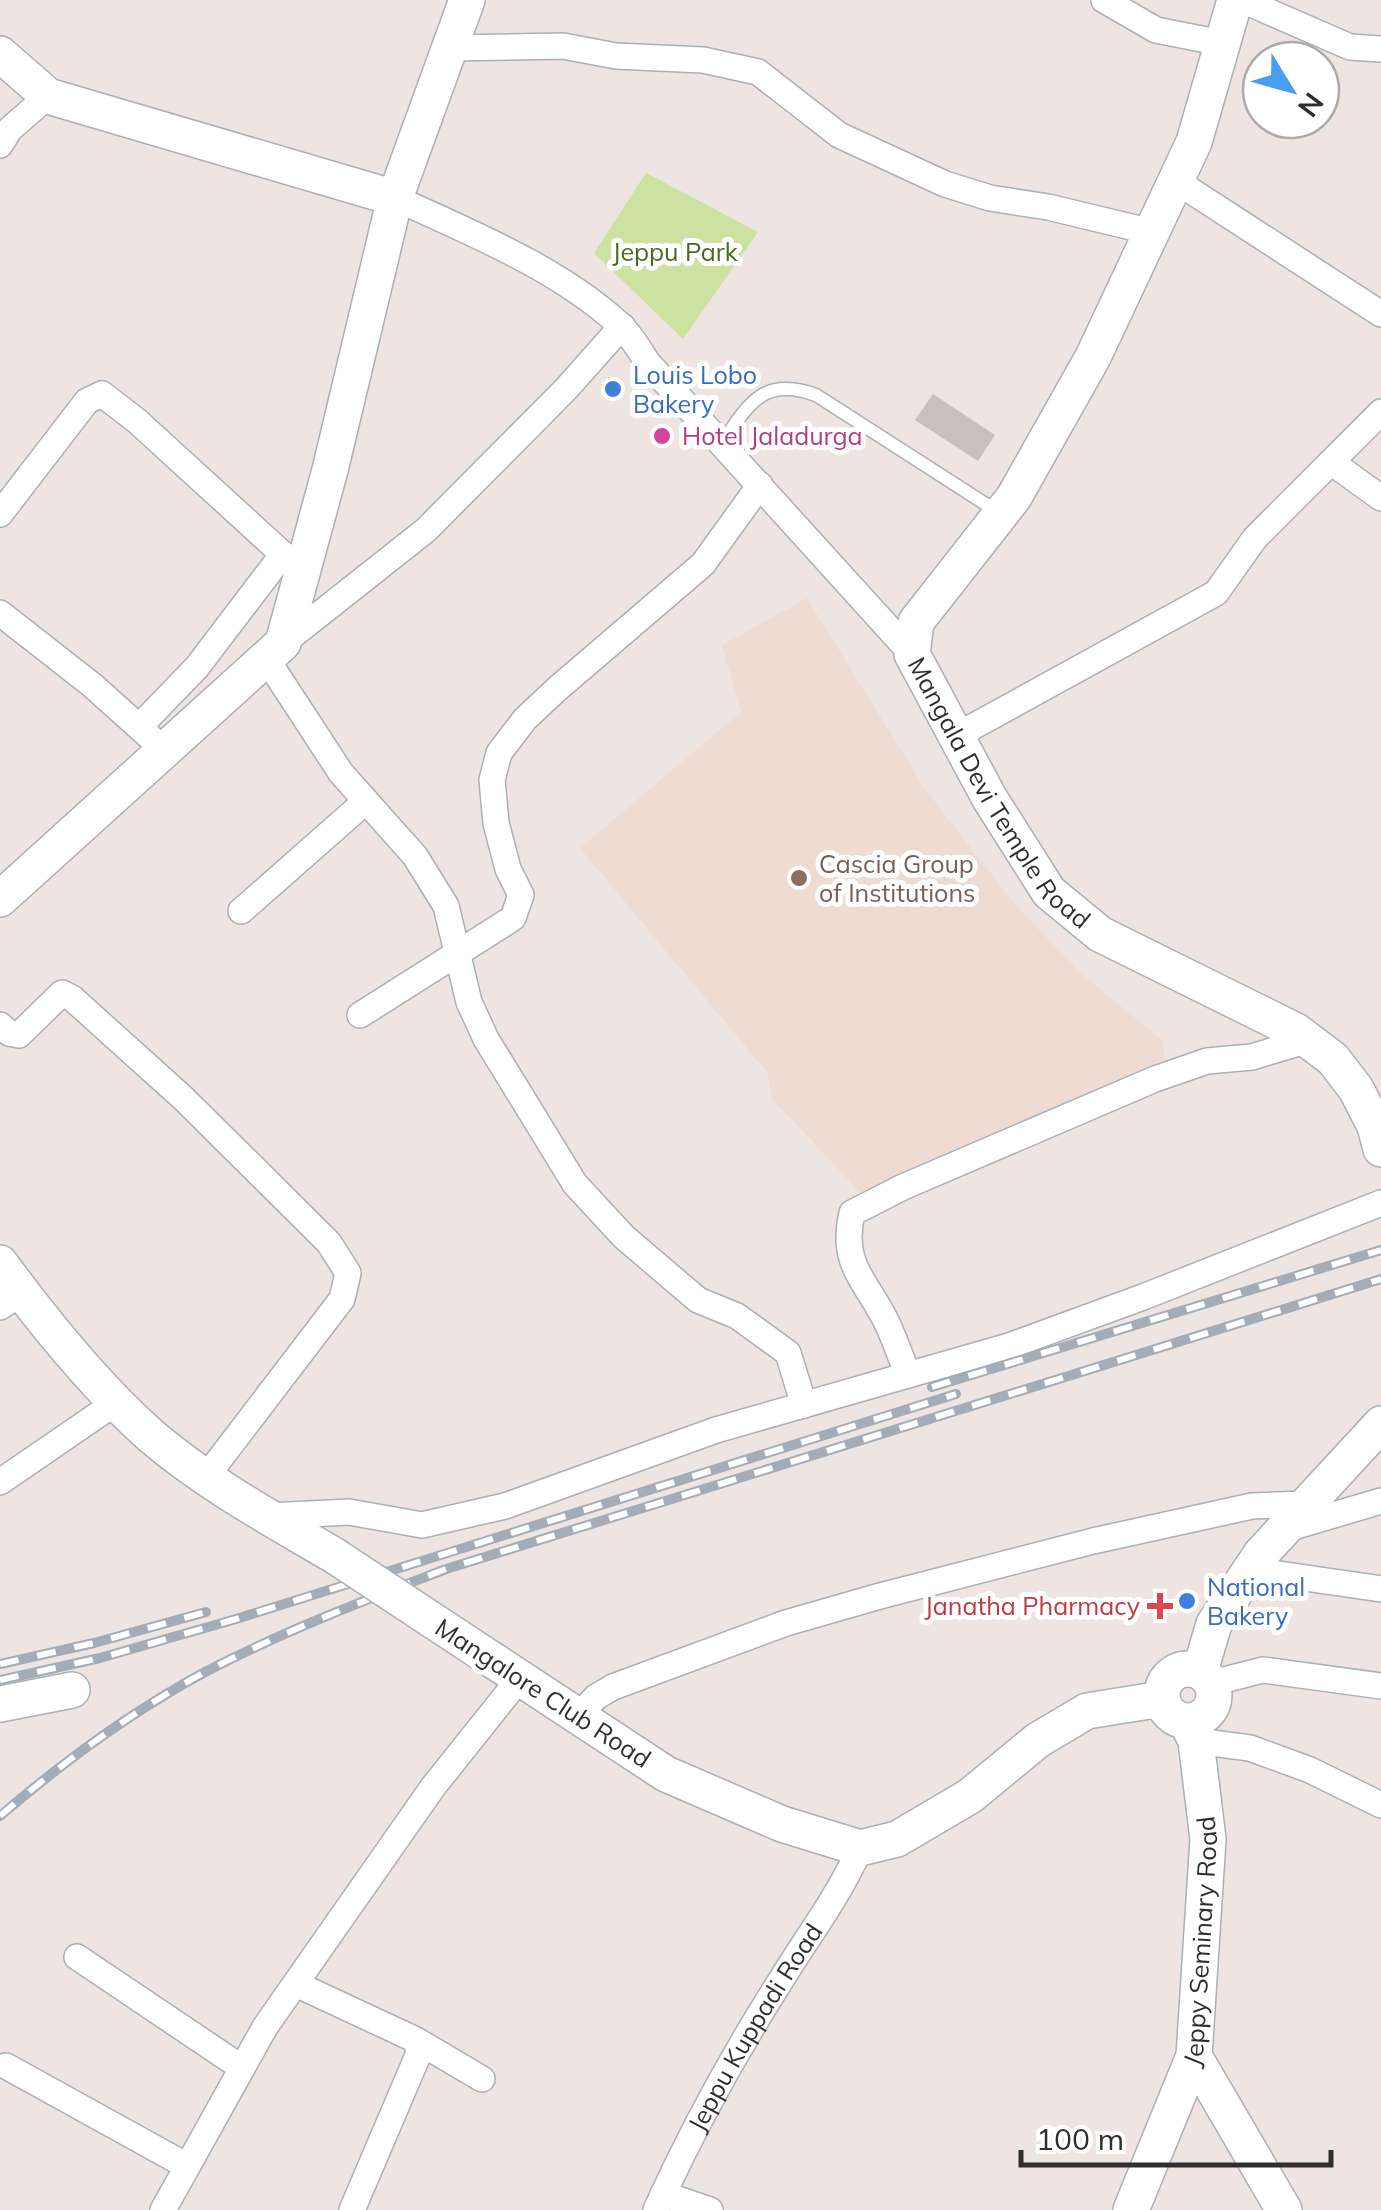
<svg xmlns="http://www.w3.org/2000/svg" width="1381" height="2210" viewBox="0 0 1381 2210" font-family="Mulish,sans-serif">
  <rect width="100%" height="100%" fill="#eee4e1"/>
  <path fill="#eedcd2" d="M807,598L925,789L1017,907L1084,976L1162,1040L1165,1059L860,1192L772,1099L767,1072L580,848L741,712L722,645Z"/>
  <path fill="#cbe2a0" d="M646,173L758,232L683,339L594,253Z"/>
  <path fill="#c7c0bc" d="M933,394L995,435L978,461L915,420Z"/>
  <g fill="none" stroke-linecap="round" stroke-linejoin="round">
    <g stroke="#aab0b5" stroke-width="15">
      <path id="lane" d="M722,443C749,403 764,376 816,395L998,512"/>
    </g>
    <g stroke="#aab0b5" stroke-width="28">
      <g id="street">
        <path d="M1104,0L1156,30L1222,43"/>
        <path d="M1242,0L1350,47L1381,49"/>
        <path d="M450,48L563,46L616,56L703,60L758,72L839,135L945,184L990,198L1048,207L1152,232"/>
        <path d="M0,145L10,129L48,96"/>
        <path d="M1176,181L1381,314"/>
        <path d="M395,198C469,232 560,269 620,325C631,335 640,351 648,363L912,654"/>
        <path d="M1331,462L1381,498"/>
        <path d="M0,514L87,401L102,394L137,421L287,558L304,568"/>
        <path d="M0,613L92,685L150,737"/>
        <path d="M283,643L426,530L566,389L622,326"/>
        <path d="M266,658L341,773L415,856L446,906L469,1002L486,1039L575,1184L624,1237L698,1300L737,1316L788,1353L804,1405"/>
        <path d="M139,727L197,667L283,554"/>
        <path d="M956,736L1216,593L1255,538L1381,412"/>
        <path d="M241,911L366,801"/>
        <path d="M360,1015L513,918L521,895L508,869L496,823L492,780L499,753L525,719L557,689L703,564L760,485"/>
        <path d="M0,1025L9,1033L19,1035L62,993L72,998L183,1098L307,1221L329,1243L348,1273L342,1299L206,1477"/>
        <path d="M0,1307L23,1292"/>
        <path d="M908,1375C901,1358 895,1340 887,1323C866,1280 840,1265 852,1213L903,1187L1155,1079L1207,1061L1252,1057L1308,1040"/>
        <path d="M0,1482L118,1401"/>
        <path d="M268,1516L349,1512L422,1525L505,1506L716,1430L1009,1346L1143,1297L1381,1203"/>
        <path d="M1286,1529L1381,1501"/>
        <path d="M1250,1570L1381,1589"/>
        <path d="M1212,1683L1263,1670L1381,1686"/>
        <path d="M577,1717L596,1697L613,1687L786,1623L880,1596L1093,1541L1252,1506L1305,1504"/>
        <path d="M1196,1741L1250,1748L1310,1770L1381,1805"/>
        <path d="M77,1957L242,2068"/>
        <path d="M296,1984L416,2040L419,2053L352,2210"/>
        <path d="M416,2040L482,2079"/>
        <path d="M6,2066L187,2166"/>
        <path d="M663,2194L710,2210"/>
        <path d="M163,2210L265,2027L433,1787L520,1678"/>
        <path id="s1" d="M656,2210C692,2130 734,2054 781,1980C808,1936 839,1896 860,1848"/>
      </g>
    </g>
    <g stroke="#aab0b5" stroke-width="38">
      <g id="secondary">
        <path id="s2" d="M1235,0L1194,142L1093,357L1014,497L916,622L912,654L990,799L1049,892L1100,934L1296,1031L1333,1059L1356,1089L1375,1126L1381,1149"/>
        <path d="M0,54L48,96L395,198"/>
        <path d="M0,899L283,643L330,470L395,198L467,0"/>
        <path d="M0,1263C44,1323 94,1385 150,1435C206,1483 272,1519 335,1556"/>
        <path d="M491,1659L666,1774L782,1824L860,1848L897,1839L970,1796L1038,1740L1087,1711L1162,1699"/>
        <circle cx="1188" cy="1695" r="26"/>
        <path d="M1200,1671L1214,1624L1261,1554L1381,1424"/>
        <path d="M0,1704L72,1690"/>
        <path d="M1194,2056L1284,2210"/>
        <path id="s3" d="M1131,2210L1194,2056L1208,1839L1196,1741L1187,1722"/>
      </g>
    </g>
    <use href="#lane" stroke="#fff" stroke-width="12"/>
    <use href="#street" stroke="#fff" stroke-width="25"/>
    <use href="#secondary" stroke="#fff" stroke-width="35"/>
    <g stroke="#a3acb7" stroke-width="10">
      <path id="rail" d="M932,1387L1381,1250
        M0,1664L94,1643L206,1612
        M0,1680L100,1658L236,1619L956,1394
        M0,1816C63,1762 134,1710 207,1671C284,1631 366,1600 446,1569L1381,1279"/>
    </g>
    <use href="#rail" stroke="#fff" stroke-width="6" stroke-dasharray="19" stroke-linecap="butt"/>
    <g stroke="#aab0b5" stroke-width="38" stroke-linecap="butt">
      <path id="secondary-bridge" d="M335,1556L491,1659"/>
    </g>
    <use href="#secondary-bridge" stroke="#fff" stroke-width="35"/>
  </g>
  <g fill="#3f7fe0" stroke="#fff" stroke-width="4">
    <circle cx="613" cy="389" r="10"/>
    <circle cx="1187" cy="1601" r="10"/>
  </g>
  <circle fill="#d1479c" stroke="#fff" stroke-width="4" cx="662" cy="436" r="10"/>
  <circle fill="#8d6e63" stroke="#fff" stroke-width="4" cx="799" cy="878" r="10"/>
  <path fill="#e0444e" stroke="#fff" stroke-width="4" d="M1155 1591h10v10h10v10h-10v10h-10v-10h-10v-10h10z"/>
  <g text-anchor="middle" stroke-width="10" stroke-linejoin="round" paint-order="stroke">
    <g font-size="25" fill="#456a1e" stroke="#fff">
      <text x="675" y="261">Jeppu Park</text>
    </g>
    <g font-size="25" fill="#366cbe" stroke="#fff" text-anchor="start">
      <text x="633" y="384">Louis Lobo<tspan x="633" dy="29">Bakery</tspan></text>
      <text x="1207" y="1596">National<tspan x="1207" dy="29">Bakery</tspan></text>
    </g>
    <g font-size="25" fill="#b23c85" stroke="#fff" text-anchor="start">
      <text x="682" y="445">Hotel Jaladurga</text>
    </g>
    <g font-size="25" fill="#2e2e2e" stroke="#fff">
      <text dy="9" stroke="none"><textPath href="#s2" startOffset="902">Mangala Devi Temple Road</textPath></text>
      <text transform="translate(543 1693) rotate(33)" y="9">Mangalore Club Road</text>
      <text dy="9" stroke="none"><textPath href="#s3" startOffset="282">Jeppy Seminary Road</textPath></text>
      <text dy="9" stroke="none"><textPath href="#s1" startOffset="208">Jeppu Kuppadi Road</textPath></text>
    </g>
    <g font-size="25" fill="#785e54" stroke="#fff" text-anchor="start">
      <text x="819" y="873">Cascia Group<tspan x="819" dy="29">of Institutions</tspan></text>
    </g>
    <g font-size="25" fill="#be3a42" stroke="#fff" text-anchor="end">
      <text x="1140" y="1615">Janatha Pharmacy</text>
    </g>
  </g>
  <g transform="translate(1291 90) rotate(127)"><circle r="48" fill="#ffffff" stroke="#ababab" stroke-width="2.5"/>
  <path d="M0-8L18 38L0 25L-18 38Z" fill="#499ef3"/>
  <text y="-15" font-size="28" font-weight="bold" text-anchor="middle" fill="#2e2e2e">N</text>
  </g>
  <path d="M1021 2150v15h310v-15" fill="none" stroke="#2e2e2e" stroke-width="5"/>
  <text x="1036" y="2150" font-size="30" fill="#2e2e2e" stroke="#ffffff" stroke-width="8" paint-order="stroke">100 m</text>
</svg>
